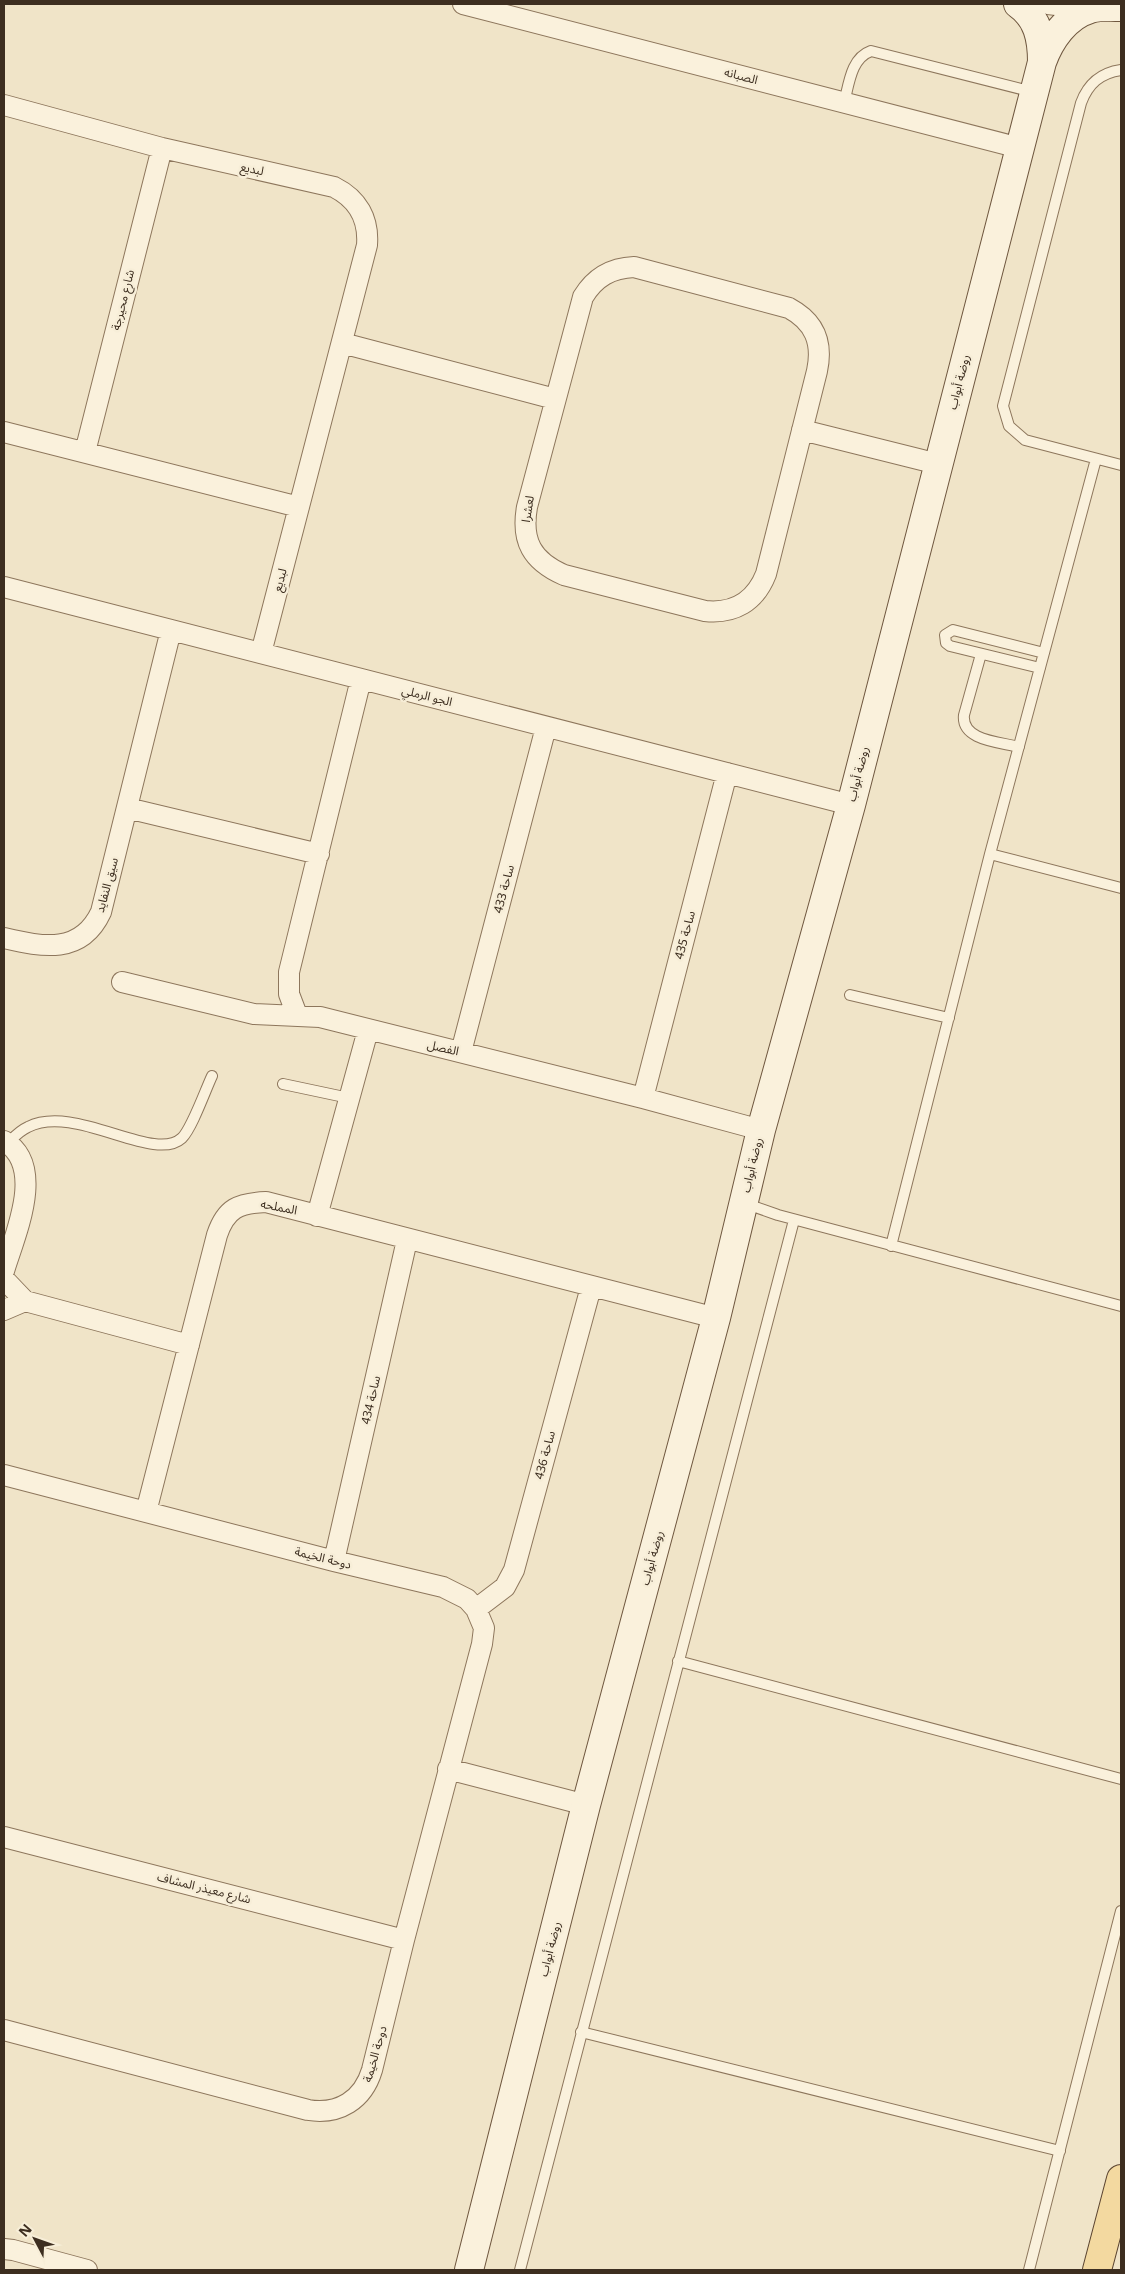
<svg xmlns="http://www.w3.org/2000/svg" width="1125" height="2274" viewBox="0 0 1125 2274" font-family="Georgia,'Noto Sans Arabic',serif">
  <rect width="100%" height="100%" fill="#f0e4c8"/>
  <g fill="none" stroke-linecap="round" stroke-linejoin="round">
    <g stroke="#8d765c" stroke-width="12">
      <path id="lane" d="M1121,70C1100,73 1088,84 1081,103L1003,406L1009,426L1025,440L1121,465
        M844,103C849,84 851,58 871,51L1033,92
        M981,654L964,715C961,741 1001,742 1019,747
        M1040,668L950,646L946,643L945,635L953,630L1044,653
        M990,854L1121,888
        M850,995L949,1018
        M283,1084L349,1098
        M7,1144C14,1137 19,1131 28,1127C75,1103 154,1164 182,1138C192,1128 205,1091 212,1076
        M744,1203L778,1215L1121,1306
        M891,1246L990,854L1096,459
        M678,1661L1121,1779
        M581,2032L1060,2151
        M520,2270L794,1220
        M1029,2270L1121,1911"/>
    </g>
    <g stroke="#8d765c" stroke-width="22">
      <path id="street" d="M463,4L1020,148
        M1048,4L1090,9
        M4,105L162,148L334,187C358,199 369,219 367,245L261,653
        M634,267L789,308C815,322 823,343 817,371L766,574C755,602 734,614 705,611L564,575C532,561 521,541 527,507L583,297C595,277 611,268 634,267Z
        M342,343L555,399
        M802,430L938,464
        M4,432L299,507
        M85,452L162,148
        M4,587L851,805
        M127,808L319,854
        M4,938C43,947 81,955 101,912L171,630
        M122,982L254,1014L320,1017L643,1098L761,1130
        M297,1015L289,994V972L361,679
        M461,1052L546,727
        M643,1098L727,773
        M4,1141C47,1166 14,1237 4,1271
        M317,1216L368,1030
        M4,1279L25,1301L189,1345
        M4,1310L25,1301
        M4,1475L334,1561L443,1587L467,1599L476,1609L484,1628L482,1644L404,1940L372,2070C363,2100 339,2115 308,2110L4,2030
        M146,1512L217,1235C226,1208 239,1203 266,1202L716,1318
        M334,1561L407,1240
        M476,1609L505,1587L514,1570L591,1287
        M448,1769L586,1805
        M4,1837L404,1940
        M4,2249L13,2250L87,2270"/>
    </g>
    <g stroke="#6f573f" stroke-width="30">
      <path id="secondary" d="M1018,4C1038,18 1042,39 1042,62
        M469,2270L586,1805L716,1318L761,1130L851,805L1042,62C1050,40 1066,16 1090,9C1099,6 1112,7 1121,7"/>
    </g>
    <g stroke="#5b4430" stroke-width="30">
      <path id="primary" d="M1097,2270L1121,2179"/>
    </g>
    <use href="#lane" stroke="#faf1dc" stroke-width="10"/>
    <use href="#street" stroke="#faf1dc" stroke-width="20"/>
    <use href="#secondary" stroke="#faf1dc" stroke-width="28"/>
    <use href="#primary" stroke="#f3d9a0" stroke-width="28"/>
  </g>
  <g text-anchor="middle" stroke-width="5" stroke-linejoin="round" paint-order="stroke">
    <g font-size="12" fill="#3d2e20" stroke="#f7eed8">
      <text transform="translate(741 76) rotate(15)" y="4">الصبانه</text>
      <text transform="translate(252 169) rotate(12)" y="4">لبديع</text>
      <text transform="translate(123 300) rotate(-76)" y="4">شارع محيرجة</text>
      <text transform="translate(959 382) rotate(-76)" y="4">روضة أبواب</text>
      <text transform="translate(528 509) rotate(-81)" y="4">لعشرا</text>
      <text transform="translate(280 580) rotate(-75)" y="4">لبديع</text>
      <text transform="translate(427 696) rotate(14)" y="4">الجو الرملي</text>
      <text transform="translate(858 774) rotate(-76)" y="4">روضة أبواب</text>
      <text transform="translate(107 885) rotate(-75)" y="4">سيق النفايد</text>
      <text transform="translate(504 889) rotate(-75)" y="4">ساحة 433</text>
      <text transform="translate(685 935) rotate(-75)" y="4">ساحة 435</text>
      <text transform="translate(443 1048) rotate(13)" y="4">الفصل</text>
      <text transform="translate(752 1165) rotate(-77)" y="4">روضة أبواب</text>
      <text transform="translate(279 1207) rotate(11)" y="4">المملحه</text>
      <text transform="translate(371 1400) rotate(-77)" y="4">ساحة 434</text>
      <text transform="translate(545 1455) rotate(-75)" y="4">ساحة 436</text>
      <text transform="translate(323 1558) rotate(14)" y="4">دوحة الخيمة</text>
      <text transform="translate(652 1558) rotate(-75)" y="4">روضة أبواب</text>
      <text transform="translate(204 1888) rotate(14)" y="4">شارع معيذر المشاف</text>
      <text transform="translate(550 1949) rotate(-76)" y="4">روضة أبواب</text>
      <text transform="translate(375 2054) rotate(-74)" y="4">دوحة الخيمة</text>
    </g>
  </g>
  <rect width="1125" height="2274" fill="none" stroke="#3d2e20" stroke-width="10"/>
  <g transform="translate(35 2239) rotate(311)" stroke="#f7eed8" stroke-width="4" paint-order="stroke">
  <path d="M0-4L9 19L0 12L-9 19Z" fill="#3d2e20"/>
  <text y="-8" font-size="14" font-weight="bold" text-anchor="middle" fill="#3d2e20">N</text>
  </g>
</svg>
